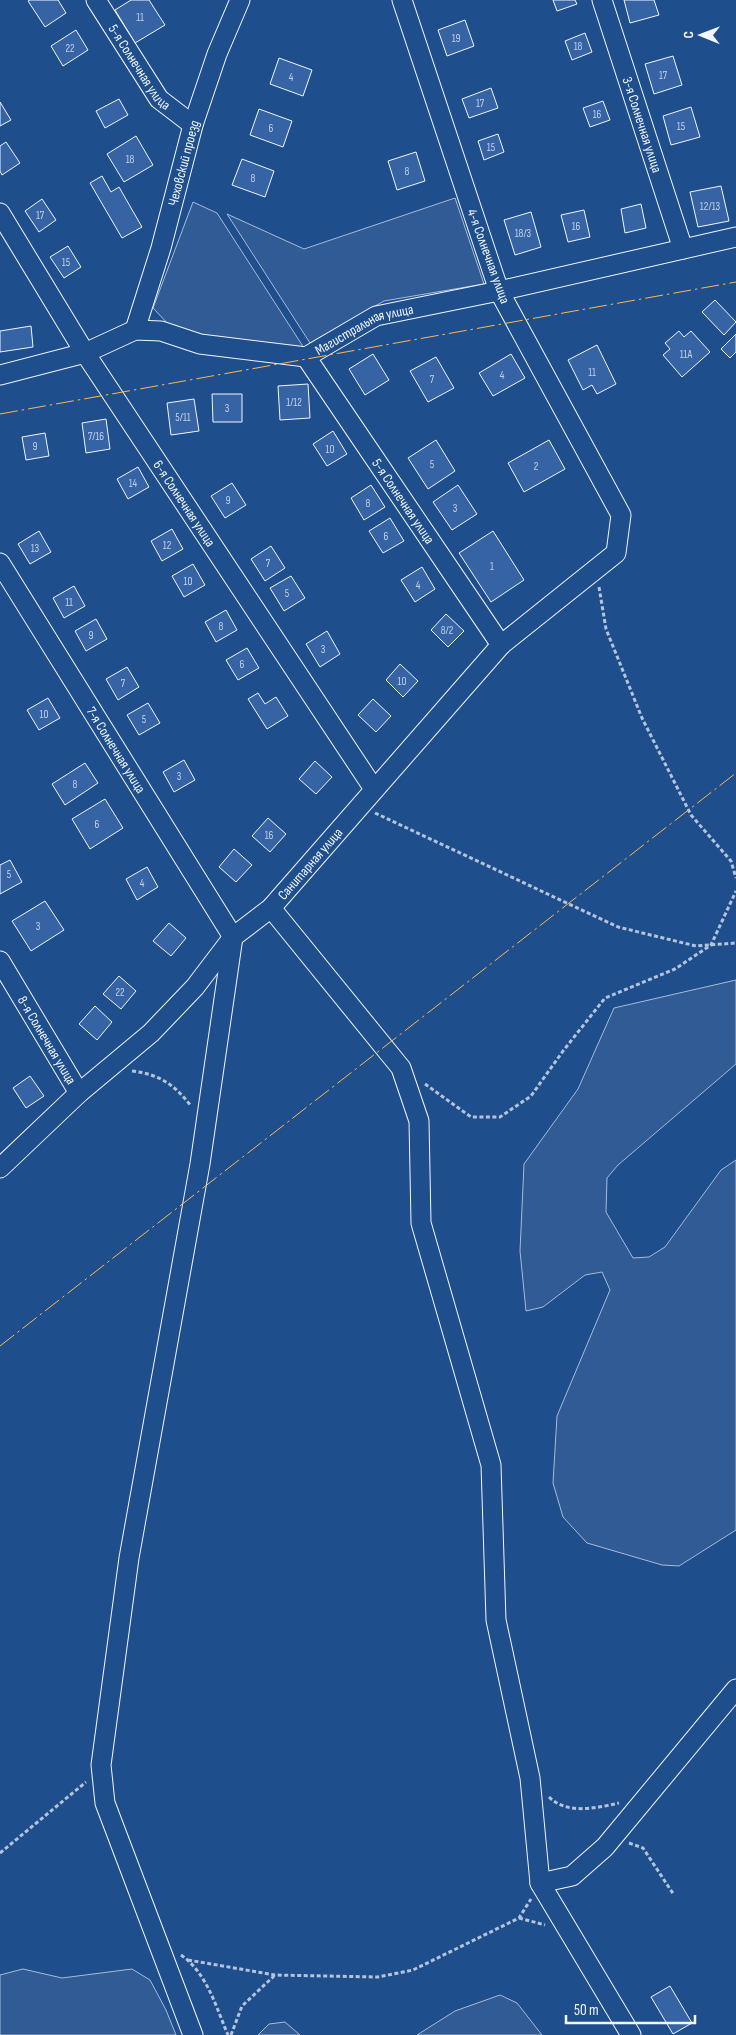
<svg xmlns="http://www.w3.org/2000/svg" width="736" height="2035" viewBox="0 0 736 2035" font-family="'Sofia Sans Condensed',sans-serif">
  <rect width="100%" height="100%" fill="#1f4e8c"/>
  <path fill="#305b95" stroke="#a8bbd7" d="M455,198L484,284L384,301L310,343L227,214L304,249Z
    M193,202L217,213L304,348L199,337L170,326L153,308Z
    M736,980V1064L618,1165L607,1178L606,1212L633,1258L649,1257L665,1247L721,1170L736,1160V1530L679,1566L662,1565L587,1543L563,1517L553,1483L557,1416L610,1290L602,1272L585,1275L543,1307L526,1311L520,1251L524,1164L578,1089L614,1008Z
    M23,1969L62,1978L132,1969L150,1980L166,2010L176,2035H0V1975Z
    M500,1995L517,2003L542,2035H417L455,2011Z
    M285,2022L300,2035H258L269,2024Z"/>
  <path fill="#3563a3" stroke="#f2f6ff" d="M30,0H58L66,13L45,27L28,1Z
    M131,0H149L165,25L135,43L115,10Z
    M553,0H575L577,4L557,11Z
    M624,0H654L659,15L630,23Z
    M465,20L474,46L447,56L438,30Z
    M76,30L88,50L63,66L51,46Z
    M585,33L592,52L572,60L565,41Z
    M673,56L682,85L654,94L645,64Z
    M279,58L312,70L303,96L270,84Z
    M491,88L498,108L469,118L462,99Z
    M119,99L128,115L105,128L96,111Z
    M603,101L610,120L590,127L583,108Z
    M0,102L11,120L0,126Z
    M691,107L700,137L671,145L663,116Z
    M259,109L292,121L283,147L250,135Z
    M498,134L504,152L484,160L478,141Z
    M136,136L153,165L124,182L107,154Z
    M6,142L20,163L2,175L0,171V146Z
    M416,152L425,181L397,190L388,161Z
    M242,159L274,171L265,197L232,185Z
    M102,176L111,192L119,187L142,227L122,238L90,183Z
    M721,186L729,221L698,227L690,192Z
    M42,199L56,220L39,232L25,211Z
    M641,204L646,228L625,233L621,209Z
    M584,210L590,237L568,242L561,215Z
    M531,212L541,247L515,255L504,220Z
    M68,246L81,267L64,278L50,257Z
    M715,300L736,322L724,335L702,312Z
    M31,326L33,347L0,352V331Z
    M679,331L684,337L691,331L710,352L682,377L663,355L670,349L665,343Z
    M736,334V352L730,358L721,349Z
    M597,345L616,384L597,394L592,385L583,390L568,360Z
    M373,354L389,380L365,395L349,369Z
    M511,354L525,378L493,396L479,373Z
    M436,357L454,388L428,402L410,371Z
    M308,384L310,418L280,420L278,386Z
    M212,394H242V422H213Z
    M194,399L199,431L171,435L167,403Z
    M106,419L110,449L86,453L82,423Z
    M333,431L347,454L327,466L313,444Z
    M45,433L49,456L26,460L22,437Z
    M436,440L455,471L428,489L408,458Z
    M549,440L565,469L524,492L508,463Z
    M138,467L149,487L128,499L117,479Z
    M232,483L246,505L225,518L211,496Z
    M371,485L385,507L364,520L351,498Z
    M458,485L477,514L452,530L433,502Z
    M390,518L404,541L383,553L369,531Z
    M172,529L183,549L162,561L151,541Z
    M39,531L51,552L30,564L18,544Z
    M493,531L524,580L491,602L459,553Z
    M271,546L285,568L265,581L251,559Z
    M193,564L205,585L184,597L172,576Z
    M422,567L435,589L415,602L401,580Z
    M291,576L305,598L284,611L270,588Z
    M74,586L85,606L64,618L53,598Z
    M226,610L237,630L216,642L205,622Z
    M446,614L464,631L448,647L431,630Z
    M96,619L107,639L86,651L75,631Z
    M327,631L340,654L320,667L306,644Z
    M247,648L259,668L238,680L226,660Z
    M400,664L418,681L403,697L386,680Z
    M127,667L139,687L118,700L106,679Z
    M258,693L265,704L276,697L288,716L267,729L248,699Z
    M48,698L60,718L39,730L27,710Z
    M373,699L391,716L376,732L358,715Z
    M148,703L160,723L139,735L127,715Z
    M184,760L195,780L174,792L163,772Z
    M315,761L332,777L316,794L299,779Z
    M85,763L98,783L65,805L52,784Z
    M105,799L123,828L90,849L72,819Z
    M268,818L286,834L270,852L252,836Z
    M234,849L252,865L236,882L219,867Z
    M10,860L22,882L0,894V865Z
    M147,867L158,887L137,900L126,879Z
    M45,901L64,930L31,951L12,921Z
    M169,923L186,938L171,956L153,941Z
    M119,976L136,991L121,1009L103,994Z
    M95,1006L112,1022L97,1040L79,1024Z
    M30,1076L44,1096L26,1108L13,1088Z
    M670,1986L692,2023L673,2034L651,1997Z"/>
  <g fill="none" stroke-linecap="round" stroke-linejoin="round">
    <g stroke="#f2f6ff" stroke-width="21">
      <g id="minor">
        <path id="s1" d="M96,0L159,99L193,125"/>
        <path id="s2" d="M602,0L683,249"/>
        <path id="s3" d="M0,213L85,353L374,789"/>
        <path id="s4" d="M135,330L161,248L193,125L217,54L240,0"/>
        <path id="s5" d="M306,357L501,645"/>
        <path id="s6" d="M0,375L85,353L135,330L161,331L200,344L306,357L376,316L499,291L736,237"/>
        <path id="s7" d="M0,563L233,937L200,1164L129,1558L101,1765L105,1803L193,2035"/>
        <path d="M271,908L401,1068L419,1121L421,1223L491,1465L496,1620L530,1778L540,1883L631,2035"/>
        <path id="s8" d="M0,961L79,1093"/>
        <path id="s9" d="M0,1168L79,1093L151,1033L195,987L233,937L271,908L501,645L616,553L621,515L499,291L402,0"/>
        <path d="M540,1883L572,1876L605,1847L736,1689"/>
      </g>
    </g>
    <path stroke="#b3c4dc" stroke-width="3" stroke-dasharray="4 2.5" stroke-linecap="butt" d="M599,587L606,629L642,718L691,815L731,861L736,878
      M375,813L618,927L696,946L736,943
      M132,1071C159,1074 175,1085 191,1106
      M425,1084L471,1117H500L531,1096L563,1051L605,998L675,969L711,945L736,891
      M549,1797C567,1815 597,1808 619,1803
      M629,1843L643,1848L674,1895
      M0,1853L86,1782
      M519,1918L545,1925
      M181,1955C207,1973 216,2007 228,2035
      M188,1960L275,1975L378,1977L413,1970L519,1918L531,1899
      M231,2035L242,2006L274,1976"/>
    <use href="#minor" stroke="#1f4e8c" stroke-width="19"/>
    <path stroke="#ffb74d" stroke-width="1" stroke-dasharray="18 4 2.5 4" stroke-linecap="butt" d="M0,414L736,282
      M0,1346L736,773"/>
  </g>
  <g text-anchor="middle" stroke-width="4" stroke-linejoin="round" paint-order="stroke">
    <g font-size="11" fill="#c3d1e8">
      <text x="140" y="21">11</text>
      <text x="456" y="42">19</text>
      <text x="578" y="50">18</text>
      <text x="70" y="52">22</text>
      <text x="663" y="79">17</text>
      <text x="291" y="81">4</text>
      <text x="480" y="107">17</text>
      <text x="597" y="118">16</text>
      <text x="681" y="130">15</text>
      <text x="271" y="132">6</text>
      <text x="491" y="151">15</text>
      <text x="130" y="163">18</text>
      <text x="407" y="175">8</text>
      <text x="253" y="182">8</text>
      <text x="710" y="210">12/13</text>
      <text x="40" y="219">17</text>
      <text x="576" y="230">16</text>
      <text x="523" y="237">18/3</text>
      <text x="66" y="266">15</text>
      <text x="686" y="358">11А</text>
      <text x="592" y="376">11</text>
      <text x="502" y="379">4</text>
      <text x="432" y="383">7</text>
      <text x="294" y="406">1/12</text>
      <text x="227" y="412">3</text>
      <text x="183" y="421">5/11</text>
      <text x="96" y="440">7/16</text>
      <text x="35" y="450">9</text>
      <text x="330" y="453">10</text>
      <text x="432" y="468">5</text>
      <text x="536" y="470">2</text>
      <text x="133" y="487">14</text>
      <text x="228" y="504">9</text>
      <text x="368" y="507">8</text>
      <text x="455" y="512">3</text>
      <text x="386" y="540">6</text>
      <text x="167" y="549">12</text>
      <text x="35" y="552">13</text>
      <text x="268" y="567">7</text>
      <text x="492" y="570">1</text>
      <text x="188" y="585">10</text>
      <text x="418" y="589">4</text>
      <text x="287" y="597">5</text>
      <text x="69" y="606">11</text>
      <text x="221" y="630">8</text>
      <text x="447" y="634">8/2</text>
      <text x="91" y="639">9</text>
      <text x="323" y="653">3</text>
      <text x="242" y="668">6</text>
      <text x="402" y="685">10</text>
      <text x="123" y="687">7</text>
      <text x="44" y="718">10</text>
      <text x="144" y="723">5</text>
      <text x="179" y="780">3</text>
      <text x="75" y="788">8</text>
      <text x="97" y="828">6</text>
      <text x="269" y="839">16</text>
      <text x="9" y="878">5</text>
      <text x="142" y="887">4</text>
      <text x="38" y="930">3</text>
      <text x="120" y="996">22</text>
    </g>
    <g font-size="14" fill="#f2f6ff" stroke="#1f4e8c">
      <text dy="5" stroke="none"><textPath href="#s1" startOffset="80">5-я Солнечная улица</textPath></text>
      <text dy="5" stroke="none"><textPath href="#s2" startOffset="131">3-я Солнечная улица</textPath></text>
      <text dy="5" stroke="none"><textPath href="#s4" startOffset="174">Чеховский проезд</textPath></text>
      <text transform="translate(489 256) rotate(70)" y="5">4-я Солнечная улица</text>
      <text dy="5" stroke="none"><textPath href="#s6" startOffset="382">Магистральная улица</textPath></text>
      <text dy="5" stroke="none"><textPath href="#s5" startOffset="174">5-я Солнечная улица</textPath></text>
      <text dy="5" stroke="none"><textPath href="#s3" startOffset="344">6-я Солнечная улица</textPath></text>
      <text dy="5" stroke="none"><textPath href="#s7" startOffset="220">7-я Солнечная улица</textPath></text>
      <text dy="5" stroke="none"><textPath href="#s9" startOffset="436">Санитарная улица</textPath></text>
      <text dy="5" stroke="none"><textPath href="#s8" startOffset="92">8-я Солнечная улица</textPath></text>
    </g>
  </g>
  <g transform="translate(701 35) rotate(271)" stroke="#1f4e8c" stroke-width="4" paint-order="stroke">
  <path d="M0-4L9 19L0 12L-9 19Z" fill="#f2f6ff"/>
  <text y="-8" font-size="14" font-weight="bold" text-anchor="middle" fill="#f2f6ff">С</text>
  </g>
  <path d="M566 2015v8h129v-8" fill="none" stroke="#f2f6ff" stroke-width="2.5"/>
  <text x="574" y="2015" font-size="15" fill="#f2f6ff" stroke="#1f4e8c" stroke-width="4" paint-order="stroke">50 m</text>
</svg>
